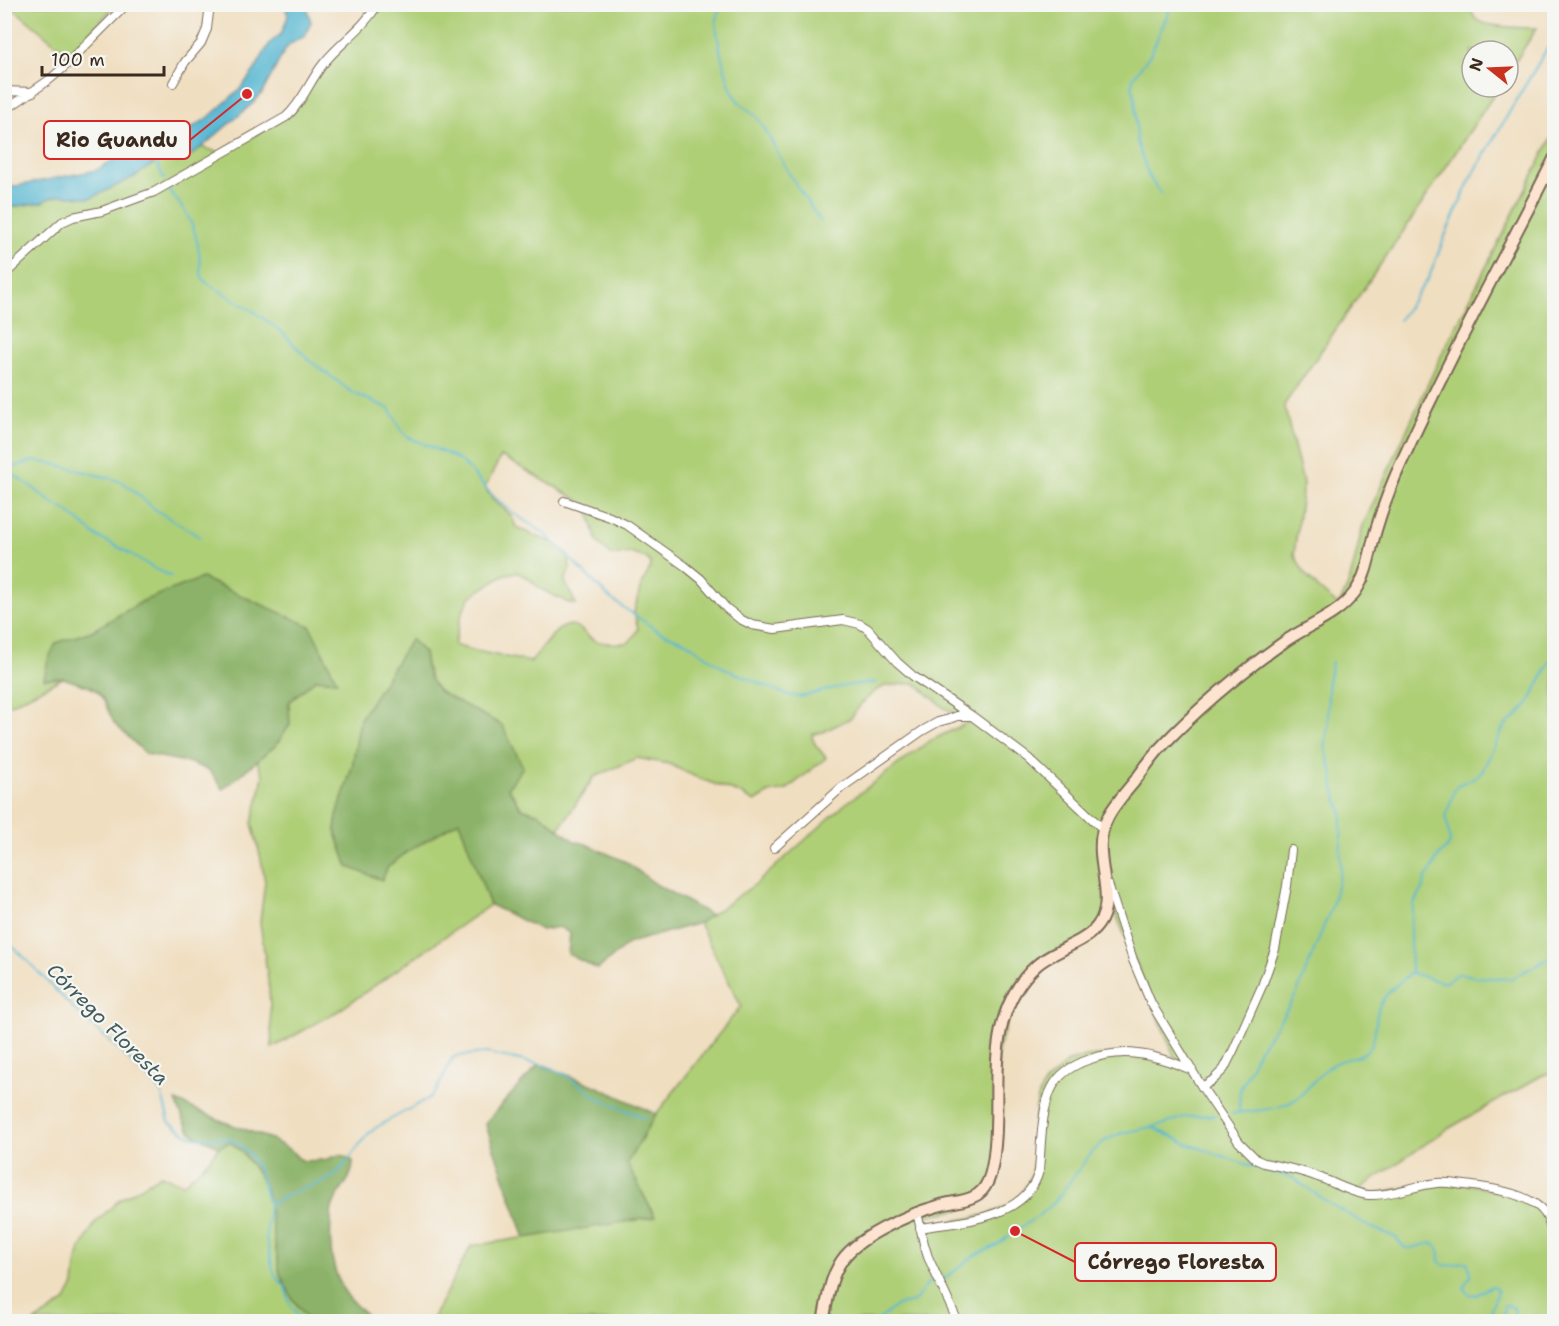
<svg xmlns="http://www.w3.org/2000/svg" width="1559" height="1326" viewBox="0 0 1559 1326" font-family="'Shantell Sans',sans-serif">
  <rect width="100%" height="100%" fill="#f6f6f2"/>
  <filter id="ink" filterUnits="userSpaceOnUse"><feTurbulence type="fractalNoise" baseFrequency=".0167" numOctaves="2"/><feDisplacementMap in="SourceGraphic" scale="12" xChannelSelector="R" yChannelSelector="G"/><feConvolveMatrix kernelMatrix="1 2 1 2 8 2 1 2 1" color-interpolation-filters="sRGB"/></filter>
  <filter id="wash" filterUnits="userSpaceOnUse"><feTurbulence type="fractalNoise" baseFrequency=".008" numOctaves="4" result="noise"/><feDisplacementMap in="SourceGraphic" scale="24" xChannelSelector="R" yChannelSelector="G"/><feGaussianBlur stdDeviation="1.35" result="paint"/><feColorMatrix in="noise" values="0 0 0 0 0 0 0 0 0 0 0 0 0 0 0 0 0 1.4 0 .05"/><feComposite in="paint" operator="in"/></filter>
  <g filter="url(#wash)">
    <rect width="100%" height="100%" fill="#f0dec0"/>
    <path fill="#afcf77" stroke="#757c4a" stroke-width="1.5" fill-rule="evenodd" d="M114,4L115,5L69,55L9,5Z
      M1468,4C1470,8 1472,14 1475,18C1483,28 1523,28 1537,28L1508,73V51H1472V87H1499L1415,214L1284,405L1303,483L1294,554L1305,574L1319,589L1338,605C1352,586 1356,550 1363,526C1365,520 1368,514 1371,508L1438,362L1554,133V1071L1541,1076L1446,1130L1360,1189L1373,1194L1432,1182L1473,1185L1536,1202L1549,1213L1554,1223V1321H431L471,1246L655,1217L627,1163L653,1118L741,1006L699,923L757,883L844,805L928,742L969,722L943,707L915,683L885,686L875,691L861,704L851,718L823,732L813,734L812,737L815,744L826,758L786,790L769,793L755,802L739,793L698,778L669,764L637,758L594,777L559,829L540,814L521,808L451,698C447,696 441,694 438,690C428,680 426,666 424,653L352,767L337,816L335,830L348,867H388L408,851L459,820L490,905L338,1011L272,1048L269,987L260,922L265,882L261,859L252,823L259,797L263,775L257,761L275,746L289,702L316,679L337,681L145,600L92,631L56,643L44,678H63L5,707L4,208L43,202L49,198L62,195L91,198L136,176L159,160L167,158L186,159L202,147L223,154L291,114L318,73L353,34L367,12L370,5ZM501,456L587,505L597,541L602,547L611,555H619L630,553L646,558L650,562L651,566L640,589L634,612L638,629C636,633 633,638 630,641C625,645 598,643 594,640C584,635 579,622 566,626C554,629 539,652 531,662L471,650L454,645L462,613L470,597L503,575L516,572L527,577L541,589L569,603L576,604L565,582L570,568L568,554L554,543L535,536L516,527L511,515L492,498L485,488ZM1111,902L1175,1058L1144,1052L1087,1057L1069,1061L1044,1084C1033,1103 1035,1122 1035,1143C1036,1217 984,1215 928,1225L926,1216C943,1212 965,1211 979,1201C1009,1179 1000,1108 999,1074C998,1067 997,1058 998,1051C999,1044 1003,1036 1005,1029C1009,1016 1013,1003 1018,990C1031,953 1111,945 1111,902Z
      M230,1142L243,1153L258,1174L267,1193L280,1274L292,1298L309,1321L34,1322L65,1302L74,1285L76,1265L79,1252L95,1223L119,1200L161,1175L183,1184L208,1161L219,1147Z"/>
    <path fill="#8bb268" stroke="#636e43" stroke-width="1.5" d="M202,578L310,626L337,681L316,679L289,702L290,725L275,746L223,789L210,771L191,763L146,754L114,723L104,701L98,692L90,687L63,678L44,679L48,660L56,643L92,631L145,600Z
      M411,639L424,653L426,667L430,679L438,691L502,725L523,767L508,788L521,808L540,814L574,841L586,844L626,862L657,885L711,915L699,923L629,943L598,969L568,954L570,933L559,927L542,930L490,905L459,821L408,851L388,867L382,880L348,867L335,830L337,816L352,767L360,719Z
      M539,1064L596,1086L656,1114L627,1163L655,1217L525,1238L485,1123Z
      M176,1101L227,1123L271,1139L292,1151L298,1158L304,1161L325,1160L339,1155H342L353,1161C354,1179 337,1191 332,1208C331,1212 331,1217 331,1222C329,1248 332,1276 349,1298C356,1306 365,1314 372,1321H309L292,1298L280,1274L267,1193L258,1174L243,1153L230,1142L219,1147C212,1142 198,1138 192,1133C184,1125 180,1111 176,1101Z"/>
    <path fill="#53b6d1" stroke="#477078" stroke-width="1.5" d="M285,5H306L311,22L305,36L290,44L285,50L262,93L252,104L202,147L186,159L178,162L167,158L159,160L136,176L91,198L62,195L49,198L43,202L5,208V188L97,170L126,152L167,143L208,118L240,89L254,71L270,43L281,34L288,16Z"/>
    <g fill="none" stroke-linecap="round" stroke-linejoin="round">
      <path stroke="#53b6d1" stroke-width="2" d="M721,4L716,23L717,32L721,55L731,89L738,101L756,116L762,124L791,177L821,222
        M155,160L164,179
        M169,190C175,198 181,205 186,213C197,231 200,253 201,273L203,279L207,283L256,313L283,333L310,361L353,393L388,408L395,418L402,431L408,437L452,456L463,463L494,497L516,515L544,533L611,599L658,631L686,642L724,668L787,695L799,697L808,695L843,686L877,682
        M1162,195L1149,177L1137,142L1135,97L1132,85L1133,78L1151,53L1172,4
        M1399,320L1429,277L1445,236L1470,180L1517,99L1554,37
        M5,469L36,490L49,501L67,511L96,536L122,549L155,569L171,576
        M4,470L33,461L50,463L113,479L124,483L156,510L200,537
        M4,940L20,953L77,1012L114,1045L161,1091L169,1122L188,1135L199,1138H226L234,1141L240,1145L250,1155L258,1169L269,1204L266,1237L273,1269L276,1277L285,1286L290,1304L303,1322
        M1411,973L1410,931L1414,904L1422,890L1426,877L1432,869L1437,858L1449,845L1450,840L1446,819L1447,813L1455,788L1459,784L1475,778L1482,772L1504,726L1516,717L1529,703L1554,654
        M1411,973L1442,982H1446L1457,974H1463L1477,977L1510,979L1554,956
        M1239,1112L1240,1090L1259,1049L1283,1016L1297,993L1332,906L1340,874L1342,812L1334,789L1333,775L1325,747L1328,726V682L1332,662
        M1229,1114C1255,1109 1284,1113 1303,1093C1313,1083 1321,1071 1333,1064C1345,1057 1361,1060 1370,1047C1376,1037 1375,1026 1377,1015C1380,996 1396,985 1411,973
        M1152,1127L1185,1143L1242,1163L1293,1178L1330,1204L1370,1227L1395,1237L1405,1248H1411L1432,1243C1440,1248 1441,1253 1439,1261C1447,1271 1456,1261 1467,1262C1475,1281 1470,1273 1464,1287L1469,1294L1477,1295L1486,1289L1493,1286L1496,1288L1498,1292L1490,1311L1491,1315L1499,1319L1503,1313L1504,1305H1507L1514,1308L1516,1322
        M269,1204L301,1189L325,1181L335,1175L345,1164L367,1135L377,1127L429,1098L436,1091L452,1059L456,1056L487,1053L547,1066L566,1075L601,1100L645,1118
        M941,1278L947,1277L974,1256L997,1245L1015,1231L1040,1215L1053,1204L1092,1152L1106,1140L1122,1133L1165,1124L1184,1117L1216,1115
        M874,1322L884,1316L897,1305L910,1303L915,1301L925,1287L930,1282L936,1279"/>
    </g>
  </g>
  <g filter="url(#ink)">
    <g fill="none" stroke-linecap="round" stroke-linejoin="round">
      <g stroke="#7a6957" stroke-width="10">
        <path id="minor" d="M173,83L185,62L201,43L207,29L210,4
          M4,91L33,92
          M4,111L49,80L62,69L127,4
          M4,275L62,222L73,217L102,211L154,192L286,117C303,102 310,80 324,63C341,42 364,28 378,4
          M564,501L610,517L627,525L685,566L701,579L726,608L740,619L752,625L775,629L843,620L860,624L868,629L897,662L913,676L972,716L1028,758L1103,829
          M774,848L841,788L922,731L938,722L949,719L957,716H971
          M1108,884L1133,960L1151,1003L1202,1087L1239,1142L1257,1160L1264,1163C1282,1167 1301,1170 1318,1177C1333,1182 1353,1194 1369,1195C1392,1196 1415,1185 1437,1183C1446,1182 1456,1184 1465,1185C1489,1188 1535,1193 1547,1217C1554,1231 1552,1248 1554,1262
          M1202,1087L1213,1080L1224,1069L1234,1049L1262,986L1275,949L1287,886L1291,850
          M917,1212L924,1244L928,1257L958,1322
          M920,1228C960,1221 1026,1220 1039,1171C1041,1148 1041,1108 1052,1088C1065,1061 1110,1050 1138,1054C1157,1056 1175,1063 1192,1070"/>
      </g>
      <g stroke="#7a6957" stroke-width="14">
        <path id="secondary" d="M823,1322C827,1303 829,1282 839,1265C853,1238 909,1214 938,1206C949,1202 962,1202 973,1197C980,1194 985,1188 988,1181C993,1170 994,1157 995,1145C999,1104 992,1060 1003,1021C1009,1000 1021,979 1037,965C1046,957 1059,952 1069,946C1079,941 1091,935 1098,925C1113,905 1102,876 1101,853C1100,841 1102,828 1108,817C1114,805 1125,793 1134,782C1143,770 1151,758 1161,747C1198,708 1240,673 1284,642C1308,625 1337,617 1355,592C1368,574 1370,550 1376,530C1383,506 1392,483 1402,461C1449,358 1503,259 1554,159"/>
      </g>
      <use href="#minor" stroke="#fff" stroke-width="8"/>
      <use href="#secondary" stroke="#fde4d1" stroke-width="10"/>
    </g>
  </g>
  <g text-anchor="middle" stroke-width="4.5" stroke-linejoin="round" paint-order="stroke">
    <g font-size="20" font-style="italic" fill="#435b5d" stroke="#f6f6f2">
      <text transform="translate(108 1024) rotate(45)" y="7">Córrego Floresta</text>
    </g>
  </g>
  <path fill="none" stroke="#d62828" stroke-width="2" d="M247 94L190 140M1015 1231L1075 1262"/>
  <g fill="#d62828" stroke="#f6f6f2" stroke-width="2">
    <circle cx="247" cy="94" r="6"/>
    <circle cx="1015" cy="1231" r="6"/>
  </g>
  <g fill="#f6f6f2" stroke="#d62828" stroke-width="2">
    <rect x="44" y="121" width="146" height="38" rx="6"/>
    <rect x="1075" y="1243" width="201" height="38" rx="6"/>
  </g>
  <g font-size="20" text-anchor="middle" font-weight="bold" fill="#3b2a1e">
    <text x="117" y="147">Rio Guandu</text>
    <text x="1176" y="1269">Córrego Floresta</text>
  </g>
  <rect width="1559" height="1326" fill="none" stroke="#f6f6f2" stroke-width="24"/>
  <g transform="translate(1490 69) rotate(288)"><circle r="28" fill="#f6f6f2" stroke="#aba49d" stroke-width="1.5"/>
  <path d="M0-4.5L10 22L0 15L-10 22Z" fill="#c8321e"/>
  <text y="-9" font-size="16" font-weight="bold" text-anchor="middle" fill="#3b2a1e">N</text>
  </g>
  <path d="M42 66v9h122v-9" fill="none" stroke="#3b2a1e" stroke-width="3"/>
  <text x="51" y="66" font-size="18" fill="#3b2a1e" stroke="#f6f6f2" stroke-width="4.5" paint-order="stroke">100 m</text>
</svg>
